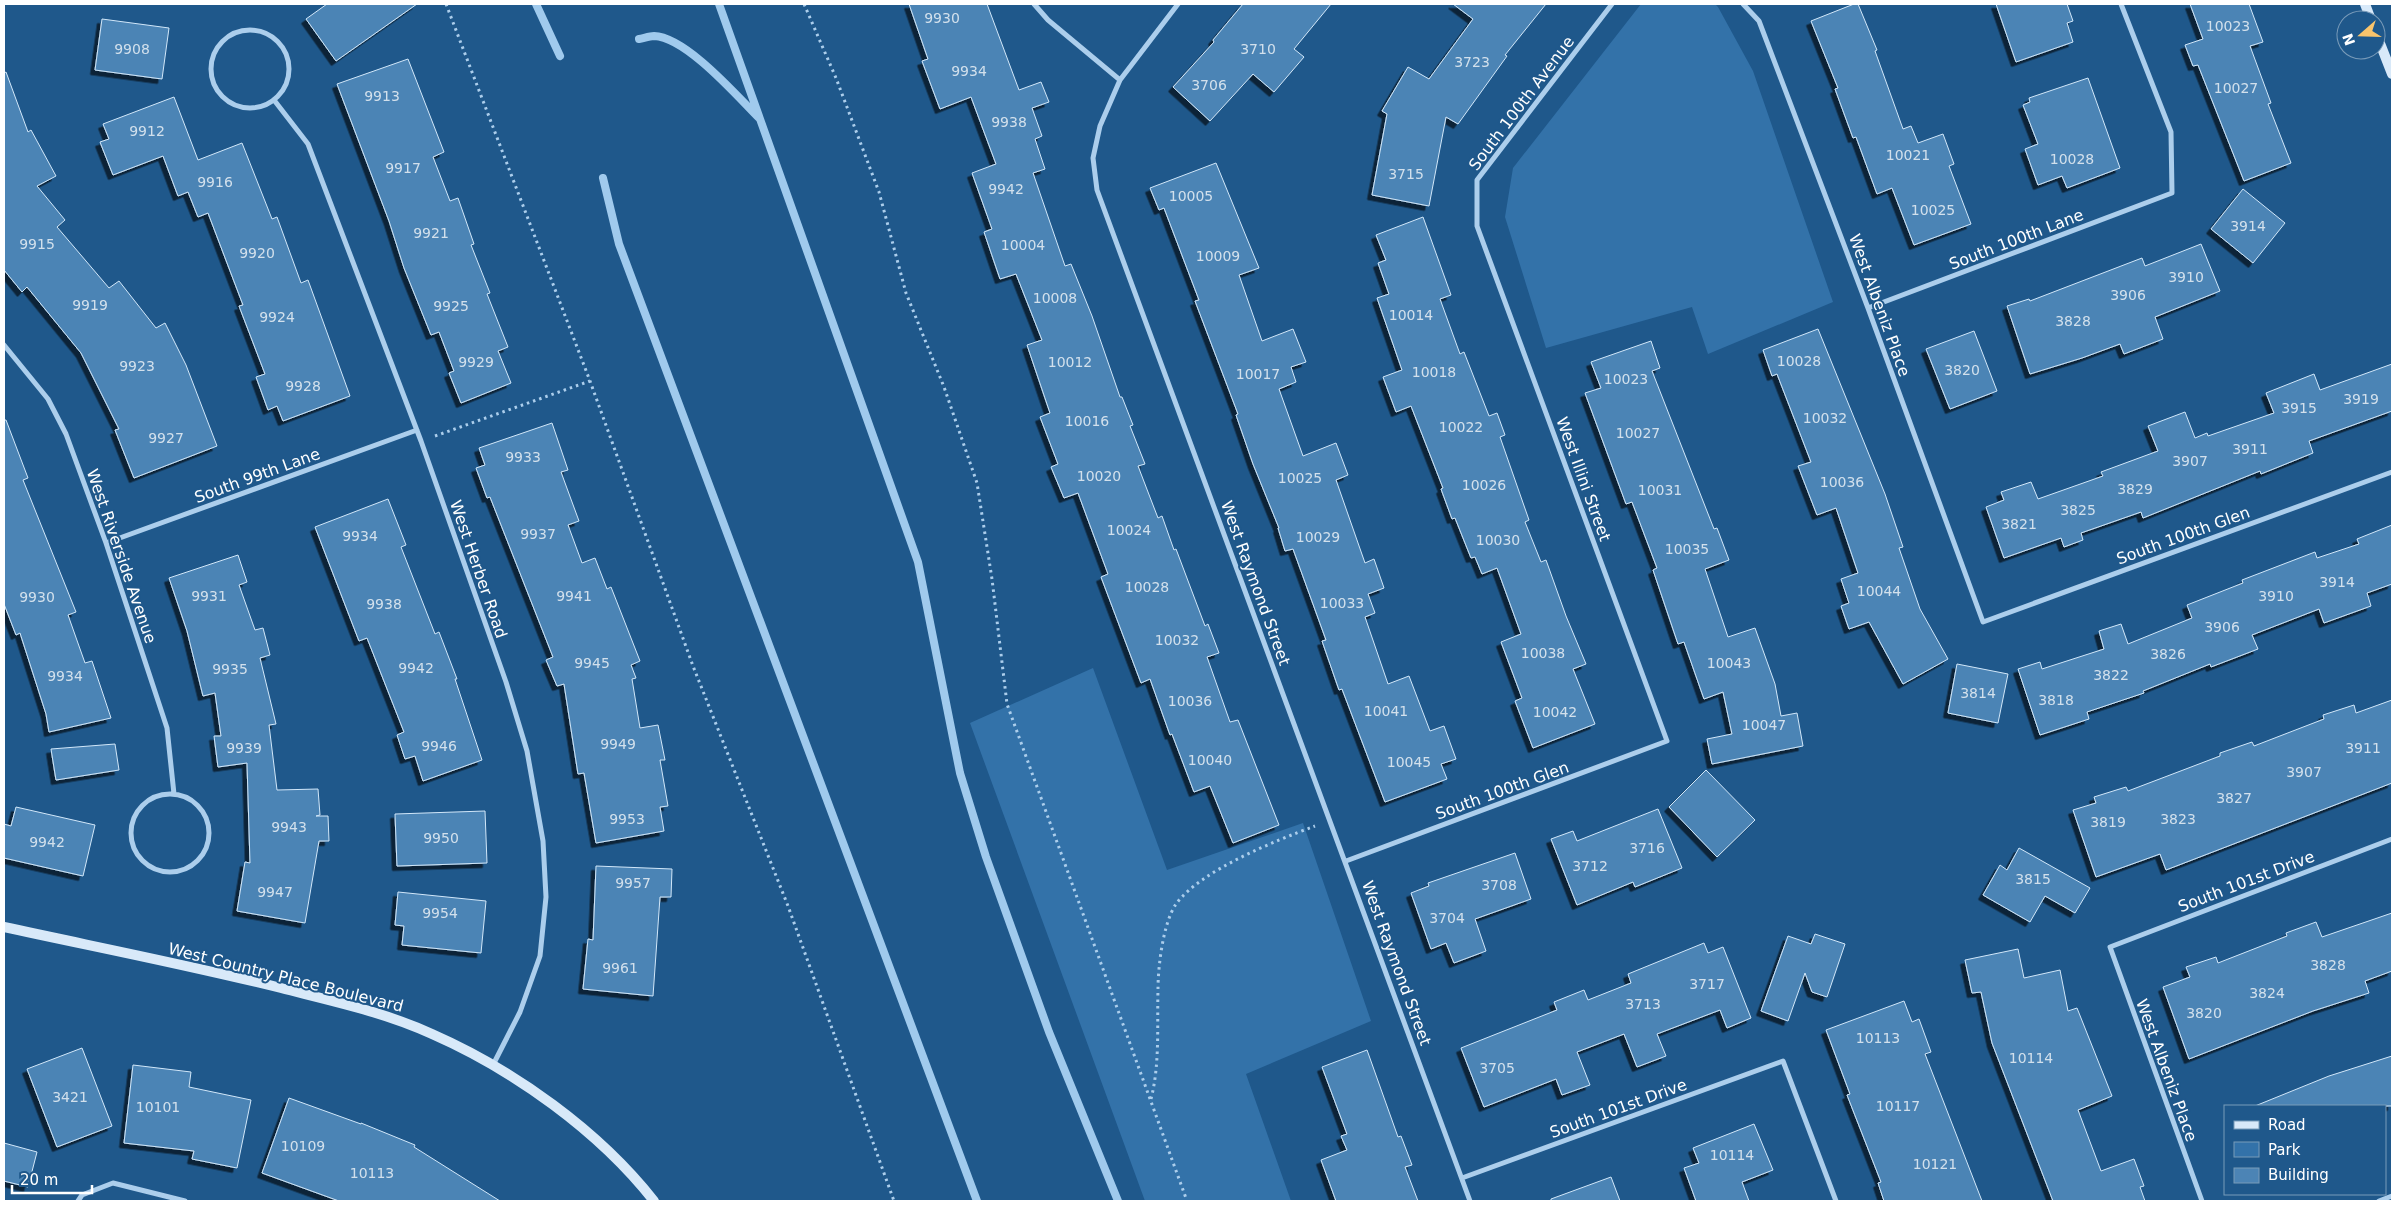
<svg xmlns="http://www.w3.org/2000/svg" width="2396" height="1205" viewBox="0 0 2396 1205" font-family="'DejaVu Sans',sans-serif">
  <defs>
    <filter id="shadow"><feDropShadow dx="-4.5" dy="4.5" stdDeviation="0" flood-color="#0009"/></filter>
  </defs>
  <rect width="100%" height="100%" fill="#1f588b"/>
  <path fill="#3372a9" d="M1641,4H1715L1718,7L1753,71L1833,302L1708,354L1692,307L1546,348L1505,217L1513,168Z
    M1093,668L1167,870L1303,823L1371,1021L1246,1074L1291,1201H1145L970,723Z"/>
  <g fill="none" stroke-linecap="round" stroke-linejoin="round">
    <path stroke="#a0caed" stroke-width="8" d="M536,4L560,56
      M719,4L918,562L960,773L986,857L1049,1032L1118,1201
      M639,39C644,38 650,36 654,36C686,37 737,96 759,118
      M603,178L619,244L977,1201"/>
  </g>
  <path fill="#4c84b5" stroke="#d1e7f9" filter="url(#shadow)" d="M327,4H417L336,61L306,19Z
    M909,4H987L1019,90L1041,82L1049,102L1032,108L1042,136L1035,139L1045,169L1033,173L1065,266L1071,264L1092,316L1120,397H1122L1133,425L1130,426L1145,464L1138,466L1158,518L1162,516L1174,550L1176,549L1205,626L1208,624L1219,653L1207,657L1230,722L1238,720L1279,825L1233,843L1210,786L1194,792L1172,734L1170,735L1150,679L1141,683L1101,577L1108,574L1078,493L1064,498L1051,467L1058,464L1040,417L1050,413L1027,345L1042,340L1016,274L1000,279L984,232L992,229L972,173L996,164L971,97L940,109L922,61L928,59Z
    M1243,4H1331L1294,49L1304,57L1274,92L1253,74L1210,121L1173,87L1214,42L1213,40Z
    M1453,4H1546L1505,55L1507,56L1458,124L1446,117L1429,206L1372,195L1387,114L1382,111L1408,67L1429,79L1473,19Z
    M1854,4H1858L1877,50L1875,51L1903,129L1911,126L1918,143L1943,134L1954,164L1949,166L1971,224L1914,245L1892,188L1877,194L1856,137L1853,138L1835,89L1838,88L1811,21Z
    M1996,4H2067L2073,21L2067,23L2073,42L2016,62Z
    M2190,4H2249L2263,42L2250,46L2271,103L2268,104L2291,163L2244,181L2198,65L2193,66L2185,45L2203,39Z
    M102,19L169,28L162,79L95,70Z
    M408,59L444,152L433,157L450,201L458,198L474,244L471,245L490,293L487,294L508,347L498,351L511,383L461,403L449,373L454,371L439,332L431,335L404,268L389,221L337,84Z
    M6,72L28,132L31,130L56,176L37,186L65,220L57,227L109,288L119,281L156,328L165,323L186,365L217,446L134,478L115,430L119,429L81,353L27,287L22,292L4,270V73Z
    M2088,78L2120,168L2067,188L2062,176L2038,185L2025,149L2038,144L2023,105L2030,102L2029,98Z
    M174,97L198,160L242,143L272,219L277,217L301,283L308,280L350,396L283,421L277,406L268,410L256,377L265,374L239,306L243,305L208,213L198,217L188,192L178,196L163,156L113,175L100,142L109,139L103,124Z
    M1216,163L1259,268L1239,275L1262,341L1293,329L1306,362L1291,367L1296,382L1279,389L1303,456L1336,443L1348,475L1336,480L1365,563L1374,559L1384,588L1368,594L1375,613L1365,617L1388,684L1409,676L1430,731L1444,726L1456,759L1441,764L1447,779L1385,802L1342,689L1339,690L1322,641L1326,640L1293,549L1285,551L1278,528H1279L1253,464L1236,415L1238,414L1195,301L1199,300L1164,208L1159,210L1150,188Z
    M2243,189L2285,223L2253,263L2211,229Z
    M1423,217L1451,295L1440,299L1460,354L1464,352L1489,416L1497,413L1505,435L1500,437L1529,520L1525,522L1541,562L1546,560L1566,616L1586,664L1573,669L1595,724L1533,748L1515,701L1522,698L1501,642L1521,634L1497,568L1482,574L1475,557L1471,558L1455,518L1452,519L1441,489L1443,488L1411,406L1396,412L1383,377L1402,370L1377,298L1389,294L1378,263L1386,260L1376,235Z
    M2201,244L2220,291L2155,317L2163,339L2124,354L2120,344L2082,358L2030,374L2007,306L2029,299L2030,301L2142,258L2145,266Z
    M1818,329L1885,494L1903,547L1899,548L1920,609L1948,659L1903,684L1869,622L1849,629L1841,606L1849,603L1841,579L1858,573L1836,508L1817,515L1798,466L1811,462L1777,374L1772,376L1763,350Z
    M1974,331L1997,391L1950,409L1926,349Z
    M1651,341L1660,368L1652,371L1714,529L1717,528L1729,560L1705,569L1728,637L1755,628L1775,684L1781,716L1797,713L1803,746L1712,764L1707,739L1732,734L1723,692L1704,699L1684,642L1678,644L1653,570L1657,568L1632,502L1626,504L1585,393L1601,388L1591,362Z
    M2392,364V411L2309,441L2313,453L2261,474L2260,471L2143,518L2141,512L2081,533L2083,540L2064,547L2061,538L2004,558L1986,507L2004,500L2001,492L2031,482L2038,499L2103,476L2101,472L2158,451L2148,426L2185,412L2195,438L2207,433L2208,436L2274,413L2266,393L2314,374L2320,390Z
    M4,420H6L28,478L23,480L76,612L68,615L85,663L92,661L111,718L49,732L46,714L20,633L16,635L4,604Z
    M552,423L568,470L561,472L579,521L568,525L582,563L595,558L607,589L611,587L640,661L631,665L636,678L632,679L640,728L658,725L665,760H660L668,806L660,807L664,831L596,843L584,773L578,774L564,684L557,686L546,660L553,657L490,497L487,498L476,468L485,465L479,448Z
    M388,499L406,545L401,547L435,634L439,632L457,679H455L482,760L423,781L415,756L405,759L397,735L404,732L367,638L359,641L315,527Z
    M2392,525V584L2367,593L2371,606L2324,623L2319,609L2252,635L2258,649L2211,667L2210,664L2143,691L2144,693L2087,712L2089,719L2040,735L2018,669L2040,662L2042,669L2104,649L2099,631L2121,624L2128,644L2192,618L2187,605L2243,583L2242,580L2315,552L2317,558L2359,544L2357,539Z
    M238,555L247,582L239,585L255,630L263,628L270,655L260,658L276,724L269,725L277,790L318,789L320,815L316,816H328L329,841H319L305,923L237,911L245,862L250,863L247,763L218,767L214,736H221L215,693L203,696L187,631L169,578Z
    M1957,664L2008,674L1998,723L1948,713Z
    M2392,700V783L2166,870L2160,854L2096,877L2073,810L2096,803L2094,797L2126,787L2128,791L2220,756V753L2252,742L2254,746L2324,719L2323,715L2354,705L2356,713Z
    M115,744L119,770L56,780L51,749Z
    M1706,770L1755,820L1717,857L1669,807Z
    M16,807L95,825L83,876L4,858V824L11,826Z
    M1658,809L1682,868L1635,887L1633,882L1577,905L1551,839L1573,831L1577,841Z
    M485,811L487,863L397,866L395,814Z
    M2019,848L2090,888L2075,913L2045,896L2030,922L1983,895L2000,865L2007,870Z
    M1515,853L1531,899L1475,919L1486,951L1454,963L1446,943L1431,949L1411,893L1429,886L1428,883Z
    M596,866L672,869L671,897H660L653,996L583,989L588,939L593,940Z
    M398,892L486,901L481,953L402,945L404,926L395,925Z
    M2392,913V971L2365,981L2369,993L2313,1011L2189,1059L2163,987L2190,977L2186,967L2216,957L2218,963L2287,936L2286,933L2316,922L2322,937Z
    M1815,934L1845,944L1827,997L1812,992L1805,973L1788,1021L1761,1011L1788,936L1811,944Z
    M1704,943L1708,953L1723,947L1751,1018L1727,1028L1720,1010L1657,1034L1666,1056L1637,1067L1624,1034L1577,1052L1590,1085L1562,1095L1556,1079L1484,1107L1461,1048L1557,1010L1554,1002L1584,990L1588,1000L1631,983L1628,974Z
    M2018,949L2024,978L2060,970L2068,1011L2077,1008L2112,1096L2078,1110L2101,1171L2134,1159L2144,1186L2140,1187L2145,1201H2053L1992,1043L1981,992L1972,993L1965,960Z
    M1904,1001L1912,1022L1919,1019L1931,1052L1925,1054L1982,1201H1884L1878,1183L1881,1182L1847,1095L1850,1094L1826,1030Z
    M82,1048L112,1126L57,1147L27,1069Z
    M1367,1050L1398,1137L1401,1136L1412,1165L1405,1167L1418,1201H1336L1321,1160L1347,1150L1341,1136L1347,1134L1322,1067Z
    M2392,1056V1106H2255L2329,1076Z
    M133,1065L191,1072L189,1087L251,1100L237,1168L192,1159L194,1151L124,1143Z
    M289,1098L361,1124V1123L415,1145L414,1147L500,1201H339L262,1173Z
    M1754,1124L1773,1170L1742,1182L1749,1201H1696L1684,1168L1699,1163L1693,1148Z
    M4,1143L37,1152L28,1187L4,1181Z
    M1611,1177L1620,1201H1551V1199Z"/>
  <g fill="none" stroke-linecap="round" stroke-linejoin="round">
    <path stroke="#acceec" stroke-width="3" stroke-dasharray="2.5 4" stroke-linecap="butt" d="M446,4L590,381L693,666L788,906L894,1201
      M804,4L836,78L879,192L906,293L944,387L977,483L992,579L1007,704L1187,1201
      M435,436L590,381
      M1151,1099C1160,1064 1157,1026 1158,989C1158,967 1163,923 1176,904C1201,870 1275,841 1315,826"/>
    <path stroke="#acceec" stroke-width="5" d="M1034,4L1048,20L1120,80
      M1178,4L1120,80L1100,126L1093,158L1097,190L1470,1201
      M1743,4L1759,21L1868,308L1983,622L2392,472
      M211 69a39 39 0 1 1 78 0a39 39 0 1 1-78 0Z
      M274,100L308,144L421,441L506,682L527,751L543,841L546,897L540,956L520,1012L493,1065
      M1868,308L2172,193L2171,132L2121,4
      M4,345L48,399L66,434L106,543L167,728L174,794
      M106,543L417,430
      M131 833a39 39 0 1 1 78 0a39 39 0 1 1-78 0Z
      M1346,861L1667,741L1477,226V180L1612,4
      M1462,1178L1783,1061L1836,1201
      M78,1201L82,1195L113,1183L185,1201
      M2202,1201L2110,947L2392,839
      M2379,1201L2392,1196"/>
    <path stroke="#d8e9f9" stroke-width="10" d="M2365,4L2371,20
      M2376,33L2392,74
      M4,927C96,947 189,965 281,988C332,1001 384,1012 432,1034C514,1070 599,1131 654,1201"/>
  </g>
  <g text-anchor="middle" stroke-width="4" stroke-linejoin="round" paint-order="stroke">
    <g font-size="14" fill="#d2e0ec">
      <text x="942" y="23">9930</text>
      <text x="2228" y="31">10023</text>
      <text x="132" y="54">9908</text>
      <text x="1258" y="54">3710</text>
      <text x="1472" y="67">3723</text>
      <text x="969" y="76">9934</text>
      <text x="1209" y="90">3706</text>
      <text x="2236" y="93">10027</text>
      <text x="382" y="101">9913</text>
      <text x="1009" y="127">9938</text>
      <text x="147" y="136">9912</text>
      <text x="1908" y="160">10021</text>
      <text x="2072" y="164">10028</text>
      <text x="403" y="173">9917</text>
      <text x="1406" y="179">3715</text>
      <text x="215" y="187">9916</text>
      <text x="1006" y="194">9942</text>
      <text x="1191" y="201">10005</text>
      <text x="1933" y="215">10025</text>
      <text x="2248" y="231">3914</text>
      <text x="431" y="238">9921</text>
      <text x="37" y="249">9915</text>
      <text x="1023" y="250">10004</text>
      <text x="257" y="258">9920</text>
      <text x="1218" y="261">10009</text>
      <text x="2186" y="282">3910</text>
      <text x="2128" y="300">3906</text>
      <text x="1055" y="303">10008</text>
      <text x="90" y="310">9919</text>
      <text x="451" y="311">9925</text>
      <text x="1411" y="320">10014</text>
      <text x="277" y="322">9924</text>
      <text x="2073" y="326">3828</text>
      <text x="1799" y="366">10028</text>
      <text x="476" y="367">9929</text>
      <text x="1070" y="367">10012</text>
      <text x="137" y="371">9923</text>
      <text x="1962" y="375">3820</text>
      <text x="1434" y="377">10018</text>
      <text x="1258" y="379">10017</text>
      <text x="1626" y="384">10023</text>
      <text x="303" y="391">9928</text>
      <text x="2361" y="404">3919</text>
      <text x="2299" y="413">3915</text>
      <text x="1825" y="423">10032</text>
      <text x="1087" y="426">10016</text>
      <text x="1461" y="432">10022</text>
      <text x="1638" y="438">10027</text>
      <text x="166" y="443">9927</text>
      <text x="2250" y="454">3911</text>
      <text x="523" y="462">9933</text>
      <text x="2190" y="466">3907</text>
      <text x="1099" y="481">10020</text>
      <text x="1300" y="483">10025</text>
      <text x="1842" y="487">10036</text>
      <text x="1484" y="490">10026</text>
      <text x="2135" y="494">3829</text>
      <text x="1660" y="495">10031</text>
      <text x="2078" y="515">3825</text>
      <text x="2019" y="529">3821</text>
      <text x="1129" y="535">10024</text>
      <text x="538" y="539">9937</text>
      <text x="360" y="541">9934</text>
      <text x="1318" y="542">10029</text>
      <text x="1498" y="545">10030</text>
      <text x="1687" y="554">10035</text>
      <text x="2337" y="587">3914</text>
      <text x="1147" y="592">10028</text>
      <text x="1879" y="596">10044</text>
      <text x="209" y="601">9931</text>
      <text x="574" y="601">9941</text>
      <text x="2276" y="601">3910</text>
      <text x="37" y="602">9930</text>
      <text x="1342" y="608">10033</text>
      <text x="384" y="609">9938</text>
      <text x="2222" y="632">3906</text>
      <text x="1177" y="645">10032</text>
      <text x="1543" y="658">10038</text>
      <text x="2168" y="659">3826</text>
      <text x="592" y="668">9945</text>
      <text x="1729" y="668">10043</text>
      <text x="416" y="673">9942</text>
      <text x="230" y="674">9935</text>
      <text x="2111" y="680">3822</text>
      <text x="65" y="681">9934</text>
      <text x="1978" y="698">3814</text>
      <text x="2056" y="705">3818</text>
      <text x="1190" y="706">10036</text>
      <text x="1386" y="716">10041</text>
      <text x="1555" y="717">10042</text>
      <text x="1764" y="730">10047</text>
      <text x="618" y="749">9949</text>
      <text x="439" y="751">9946</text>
      <text x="244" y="753">9939</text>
      <text x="2363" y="753">3911</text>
      <text x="1210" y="765">10040</text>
      <text x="1409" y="767">10045</text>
      <text x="2304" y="777">3907</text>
      <text x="2234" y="803">3827</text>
      <text x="627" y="824">9953</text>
      <text x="2178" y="824">3823</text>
      <text x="2108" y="827">3819</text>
      <text x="289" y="832">9943</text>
      <text x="441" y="843">9950</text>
      <text x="47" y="847">9942</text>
      <text x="1647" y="853">3716</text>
      <text x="1590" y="871">3712</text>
      <text x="2033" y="884">3815</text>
      <text x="633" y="888">9957</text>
      <text x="1499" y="890">3708</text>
      <text x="275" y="897">9947</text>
      <text x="440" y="918">9954</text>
      <text x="1447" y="923">3704</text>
      <text x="2328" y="970">3828</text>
      <text x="620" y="973">9961</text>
      <text x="1707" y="989">3717</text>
      <text x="2267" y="998">3824</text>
      <text x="1643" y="1009">3713</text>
      <text x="2204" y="1018">3820</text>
      <text x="1878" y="1043">10113</text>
      <text x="2031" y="1063">10114</text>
      <text x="1497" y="1073">3705</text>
      <text x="70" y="1102">3421</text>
      <text x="1898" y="1111">10117</text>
      <text x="158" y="1112">10101</text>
      <text x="303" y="1151">10109</text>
      <text x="1732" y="1160">10114</text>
      <text x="1935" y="1169">10121</text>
      <text x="372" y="1178">10113</text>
    </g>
    <g font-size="16" fill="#fff" stroke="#1f588b">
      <text transform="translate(1521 103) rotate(-53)" y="6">South 100th Avenue</text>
      <text transform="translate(2016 239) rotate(-21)" y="6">South 100th Lane</text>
      <text transform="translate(1880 305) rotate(70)" y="6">West Albeniz Place</text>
      <text transform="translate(257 475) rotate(-20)" y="6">South 99th Lane</text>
      <text transform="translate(1584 479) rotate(70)" y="6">West Illini Street</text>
      <text transform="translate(2183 535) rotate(-20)" y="6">South 100th Glen</text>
      <text transform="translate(122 556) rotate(71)" y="6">West Riverside Avenue</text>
      <text transform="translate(479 569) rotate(71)" y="6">West Herber Road</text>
      <text transform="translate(1256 583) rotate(70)" y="6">West Raymond Street</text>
      <text transform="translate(1502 790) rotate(-20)" y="6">South 100th Glen</text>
      <text transform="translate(2246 881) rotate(-21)" y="6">South 101st Drive</text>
      <text transform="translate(1397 963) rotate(70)" y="6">West Raymond Street</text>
      <text transform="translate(286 977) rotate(14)" y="6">West Country Place Boulevard</text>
      <text transform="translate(2167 1070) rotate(70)" y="6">West Albeniz Place</text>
      <text transform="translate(1618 1108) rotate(-20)" y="6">South 101st Drive</text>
    </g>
  </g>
  <rect width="2396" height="1205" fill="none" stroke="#ffffff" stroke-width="10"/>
  <rect x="2224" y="1105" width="162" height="90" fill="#1f588b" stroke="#799bb9"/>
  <rect x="2234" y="1121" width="25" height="8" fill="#d8e9f9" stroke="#799bb9"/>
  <text x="2268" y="1130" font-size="15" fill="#ffffff">Road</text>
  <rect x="2234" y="1142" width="25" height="15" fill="#3372a9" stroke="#799bb9"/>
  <text x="2268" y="1155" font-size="15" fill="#ffffff">Park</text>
  <rect x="2234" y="1168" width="25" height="15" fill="#4c84b5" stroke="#799bb9"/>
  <text x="2268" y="1180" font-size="15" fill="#ffffff">Building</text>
  <g transform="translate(2361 35) rotate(250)"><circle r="24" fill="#1f588b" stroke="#799bb9"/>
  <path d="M0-4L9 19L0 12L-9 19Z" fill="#f9c46c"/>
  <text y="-8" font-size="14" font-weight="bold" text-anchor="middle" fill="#ffffff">N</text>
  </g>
  <path d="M12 1185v8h80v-8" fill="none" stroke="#ffffff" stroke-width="2.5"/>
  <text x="20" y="1185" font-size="15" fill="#ffffff" stroke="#1f588b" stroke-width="4" paint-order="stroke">20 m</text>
</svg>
